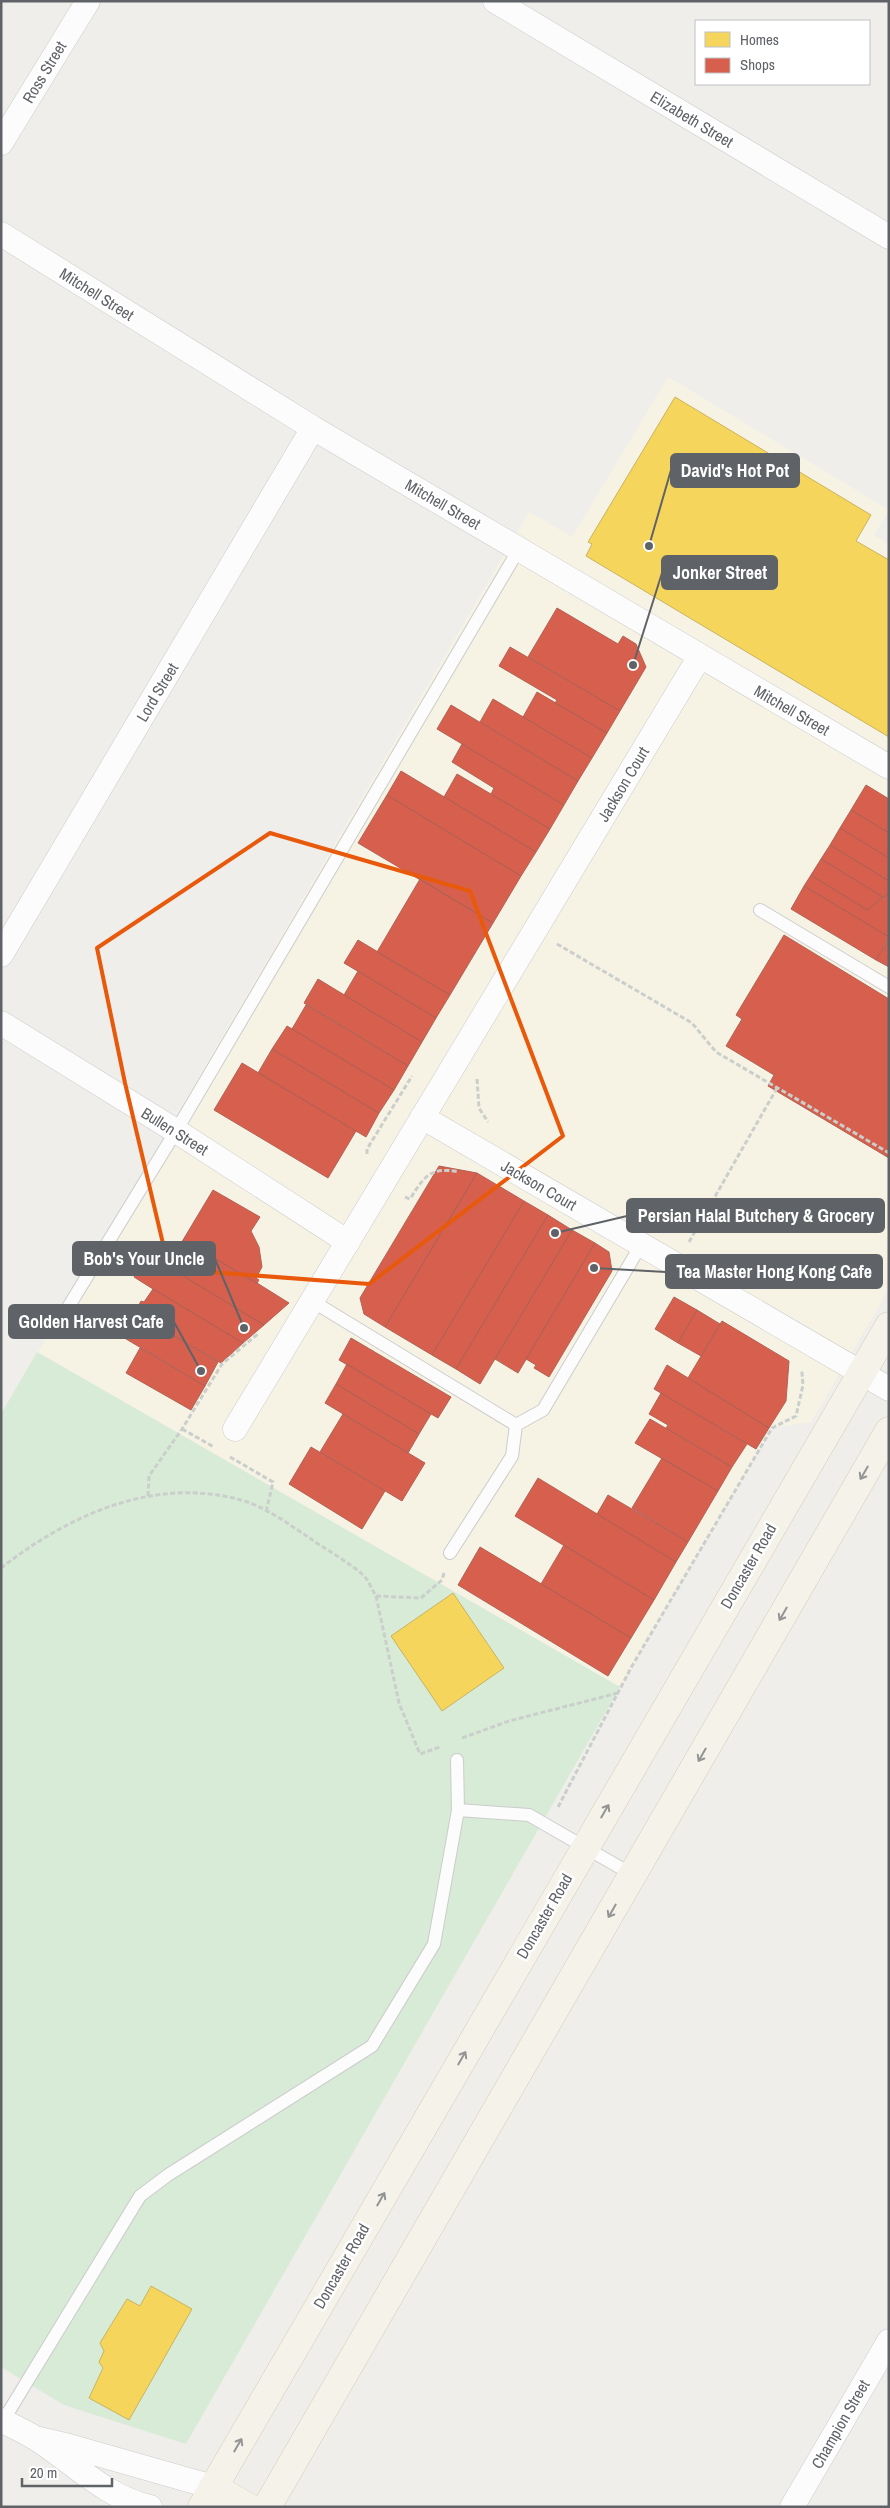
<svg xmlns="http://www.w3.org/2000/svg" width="890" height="2508" viewBox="0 0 890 2508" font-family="'Archivo Narrow',sans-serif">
  <rect width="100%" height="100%" fill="#efeeea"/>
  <path fill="#f7f3e4" d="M668,377L889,510L874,535L889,544V1289L811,1422L772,1428L620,1687L38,1352L529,512L572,537Z"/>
  <path fill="#d8ebd6" d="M37,1352L620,1687L186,2444L64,2405L1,2367V1414Z"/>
  <path fill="#f6d55c" stroke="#c9b360" d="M675,397L871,515L856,541L889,560V737L586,556L592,544L588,542Z
    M453,1593L504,1668L442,1711L391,1636Z
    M151,2286L192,2309L129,2420L89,2398L103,2368L99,2362L104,2351L100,2343L127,2299L140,2306Z"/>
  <path fill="#d6604d" stroke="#b26155" d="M557,608L618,644L623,636L636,644L646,667L620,711L528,657Z
    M510,647L620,711L607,733L555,703L557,700L499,666Z
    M537,692L607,733L592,758L523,717Z
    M493,699L592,758L578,781L480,722Z
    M451,705L578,781L564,805L437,729Z
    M462,744L564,805L550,829L491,794L494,788L452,762Z
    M401,771L536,852L521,876L387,795Z
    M457,774L550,829L536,852L444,797Z
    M866,785L889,799V833L851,810Z
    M387,795L521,876L493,923L358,843Z
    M851,810L889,833V858L840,828Z
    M840,828L889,858V881L830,845Z
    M830,845L889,881V893L883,897L821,859Z
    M821,859L883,897L867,910L811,875Z
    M811,875L867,910L889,893V937L804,886Z
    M420,879L493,923L450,995L377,952Z
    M804,886L889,937L876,960L791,909Z
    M784,935L889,999V1158L768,1086L774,1075L726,1046L742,1019L736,1015Z
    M889,939V967L876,960Z
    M358,940L450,995L436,1018L344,963Z
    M358,971L436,1018L422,1042L344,995Z
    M318,979L422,1042L408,1066L304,1003Z
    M306,1005L408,1066L394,1090L292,1029Z
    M287,1026L394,1090L379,1113L272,1049Z
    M272,1049L379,1113L366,1137L258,1073Z
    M242,1063L356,1131L328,1178L214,1110Z
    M439,1166L477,1173L385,1327L364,1314L360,1298Z
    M477,1173L524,1201L432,1355L385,1327Z
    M213,1190L260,1217L251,1231L259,1247L262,1267L256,1278L259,1280L257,1283L183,1240Z
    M524,1201L548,1215L456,1369L432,1355Z
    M548,1215L572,1230L480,1384L456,1369Z
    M572,1230L595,1243L518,1373L495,1359Z
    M183,1240L257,1283L289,1303L264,1325L167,1266Z
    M595,1243L609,1252L612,1271L549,1377L534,1368L536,1365L526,1359Z
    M149,1255L167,1266L264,1325L243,1343L153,1289L134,1277Z
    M153,1289L243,1343L221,1363L135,1313L141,1301L144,1302Z
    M674,1297L697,1310L678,1343L655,1329Z
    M125,1307L218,1362L205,1386L111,1330Z
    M697,1310L720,1324L701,1356L678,1343Z
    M722,1321L789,1361L786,1401L769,1428L688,1378Z
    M351,1338L451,1397L438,1418L339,1360Z
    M140,1348L205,1386L191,1410L126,1373Z
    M347,1364L431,1414L419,1434L336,1384Z
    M667,1365L769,1428L756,1449L654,1389Z
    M336,1384L419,1434L408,1453L325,1403Z
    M661,1393L747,1444L732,1467L666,1428L668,1425L649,1414Z
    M343,1414L425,1463L402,1501L320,1452Z
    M650,1419L732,1467L718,1491L635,1443Z
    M311,1447L385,1491L362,1529L289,1484Z
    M662,1458L718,1491L688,1542L632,1508Z
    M538,1478L676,1562L654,1600L515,1516Z
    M608,1495L688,1542L676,1562L597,1514Z
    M564,1545L654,1600L631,1638L541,1584Z
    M480,1547L631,1638L608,1676L458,1585Z"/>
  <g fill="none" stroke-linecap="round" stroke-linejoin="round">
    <g stroke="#cbcccc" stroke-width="14">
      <path id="lane" d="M760,910L889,987
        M312,1301L516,1425L543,1410L641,1245
        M53,1332L176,1131L519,549
        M450,1553L512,1456L516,1425
        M458,1810L529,1815L633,1875
        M3,2421L140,2196L168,2175L372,2046L434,1944L458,1810L457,1760"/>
    </g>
    <g stroke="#cbcccc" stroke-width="25">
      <path id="street" d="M495,1L889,237
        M1,143L88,1
        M1,234L313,428L889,767
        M1,955L313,428
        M1,1023L176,1131L348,1242
        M422,1117L889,1389
        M235,1429L700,656
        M1,2420C12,2426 24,2431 35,2438C73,2462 105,2497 150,2507
        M35,2438L69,2446L213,2487
        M792,2507L889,2341"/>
    </g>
    <g stroke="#d7ceb8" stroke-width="29">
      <path id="primary" d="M213,2487L248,2507
        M202,2507L889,1326
        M267,2507L889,1431"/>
    </g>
    <path stroke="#cacfcc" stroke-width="3" stroke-dasharray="5 2.5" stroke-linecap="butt" d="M557,944L692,1023L716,1052L889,1153
      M477,1079L479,1108L488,1122
      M367,1154V1149L412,1076
      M405,1197L410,1199C424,1177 430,1166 459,1172
      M689,1242L777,1088
      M182,1429L214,1447
      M230,1457L273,1482L266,1512
      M148,1496L149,1476L182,1429L222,1364L259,1333
      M1,1568C69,1515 154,1476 241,1500C266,1507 290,1525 311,1539C328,1551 349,1562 364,1576C369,1581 372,1590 376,1596L421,1598L442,1580L444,1573
      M376,1596L399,1703L420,1754L440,1747
      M462,1738L509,1721L618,1693
      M558,1807L632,1666L772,1428L796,1416L803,1385L802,1373L800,1371"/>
    <use href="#lane" stroke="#fdfcfc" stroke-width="12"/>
    <use href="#street" stroke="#fdfcfc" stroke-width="24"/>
    <use href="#primary" stroke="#f4f2e9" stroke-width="28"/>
  </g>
  <defs><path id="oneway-shaft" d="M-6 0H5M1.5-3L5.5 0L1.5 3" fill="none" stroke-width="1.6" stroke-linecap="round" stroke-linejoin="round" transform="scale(1.25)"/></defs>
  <g stroke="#939595">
    <use href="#oneway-shaft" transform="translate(864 1473) rotate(120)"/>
    <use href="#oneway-shaft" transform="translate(783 1614) rotate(120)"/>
    <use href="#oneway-shaft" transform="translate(702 1755) rotate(120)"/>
    <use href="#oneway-shaft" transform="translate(605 1811) rotate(-60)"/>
    <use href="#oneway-shaft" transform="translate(612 1911) rotate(120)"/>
    <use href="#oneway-shaft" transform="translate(462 2058) rotate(-60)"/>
    <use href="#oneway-shaft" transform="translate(381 2199) rotate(-60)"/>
    <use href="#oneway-shaft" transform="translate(238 2445) rotate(-60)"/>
  </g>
  <path fill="none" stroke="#e8590c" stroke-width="4" stroke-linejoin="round" d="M270,833L470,891L563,1136L369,1284L169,1269L125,1083L97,948Z"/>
  <g text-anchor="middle" stroke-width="5" stroke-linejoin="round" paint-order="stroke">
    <g font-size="16" fill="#5f6368" stroke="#fff">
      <text transform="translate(44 72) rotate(-59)" y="6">Ross Street</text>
      <text transform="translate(692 119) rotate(31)" y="6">Elizabeth Street</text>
      <text transform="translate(97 294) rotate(32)" y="6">Mitchell Street</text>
      <text transform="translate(443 504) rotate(30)" y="6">Mitchell Street</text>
      <text transform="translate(157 692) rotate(-59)" y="6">Lord Street</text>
      <text transform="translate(792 710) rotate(30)" y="6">Mitchell Street</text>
      <text transform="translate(623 784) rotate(-59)" y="6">Jackson Court</text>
      <text transform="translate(175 1131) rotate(32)" y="6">Bullen Street</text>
      <text transform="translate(539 1185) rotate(30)" y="6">Jackson Court</text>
      <text transform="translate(748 1566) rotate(-60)" y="6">Doncaster Road</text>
      <text transform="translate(544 1916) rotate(-60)" y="6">Doncaster Road</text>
      <text transform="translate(341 2266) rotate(-60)" y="6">Doncaster Road</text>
      <text transform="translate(840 2424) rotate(-60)" y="6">Champion Street</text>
    </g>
  </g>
  <path fill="none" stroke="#5f6368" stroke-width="2" d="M649 546L671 470M633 665L662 573M555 1233L627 1216M244 1328L215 1259M594 1268L666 1272M201 1371L174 1322"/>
  <g fill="#5f6368" stroke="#fff" stroke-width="2">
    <circle cx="649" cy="546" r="5"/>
    <circle cx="633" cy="665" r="5"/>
    <circle cx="555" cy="1233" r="5"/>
    <circle cx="244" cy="1328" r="5"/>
    <circle cx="594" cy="1268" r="5"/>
    <circle cx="201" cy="1371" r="5"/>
  </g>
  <g fill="#5f6368" stroke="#5f6368" stroke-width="2">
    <rect x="671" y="454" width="128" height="33" rx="5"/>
    <rect x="662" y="556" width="115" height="33" rx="5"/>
    <rect x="627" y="1199" width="257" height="33" rx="5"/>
    <rect x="73" y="1242" width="142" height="33" rx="5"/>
    <rect x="666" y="1255" width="216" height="33" rx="5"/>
    <rect x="9" y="1305" width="165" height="33" rx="5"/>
  </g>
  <g font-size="18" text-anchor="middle" font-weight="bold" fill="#fff">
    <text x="735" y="477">David's Hot Pot</text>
    <text x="720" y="579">Jonker Street</text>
    <text x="756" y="1222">Persian Halal Butchery &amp; Grocery</text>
    <text x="144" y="1265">Bob's Your Uncle</text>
    <text x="774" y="1278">Tea Master Hong Kong Cafe</text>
    <text x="91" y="1328">Golden Harvest Cafe</text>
  </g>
  <rect width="890" height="2508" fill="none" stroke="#5f6368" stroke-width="5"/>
  <rect x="695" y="20" width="175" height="65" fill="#ffffff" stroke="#bfc1c3"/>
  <rect x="705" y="32" width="25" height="15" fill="#f6d55c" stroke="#bfc1c3"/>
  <text x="740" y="45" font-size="15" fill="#5f6368">Homes</text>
  <rect x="705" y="58" width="25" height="15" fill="#d6604d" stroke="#bfc1c3"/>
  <text x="740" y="70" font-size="15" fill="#5f6368">Shops</text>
  <path d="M22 2478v8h90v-8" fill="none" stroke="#5f6368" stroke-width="2.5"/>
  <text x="30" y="2478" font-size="15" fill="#5f6368" stroke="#ffffff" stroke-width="4" paint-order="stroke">20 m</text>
</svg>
